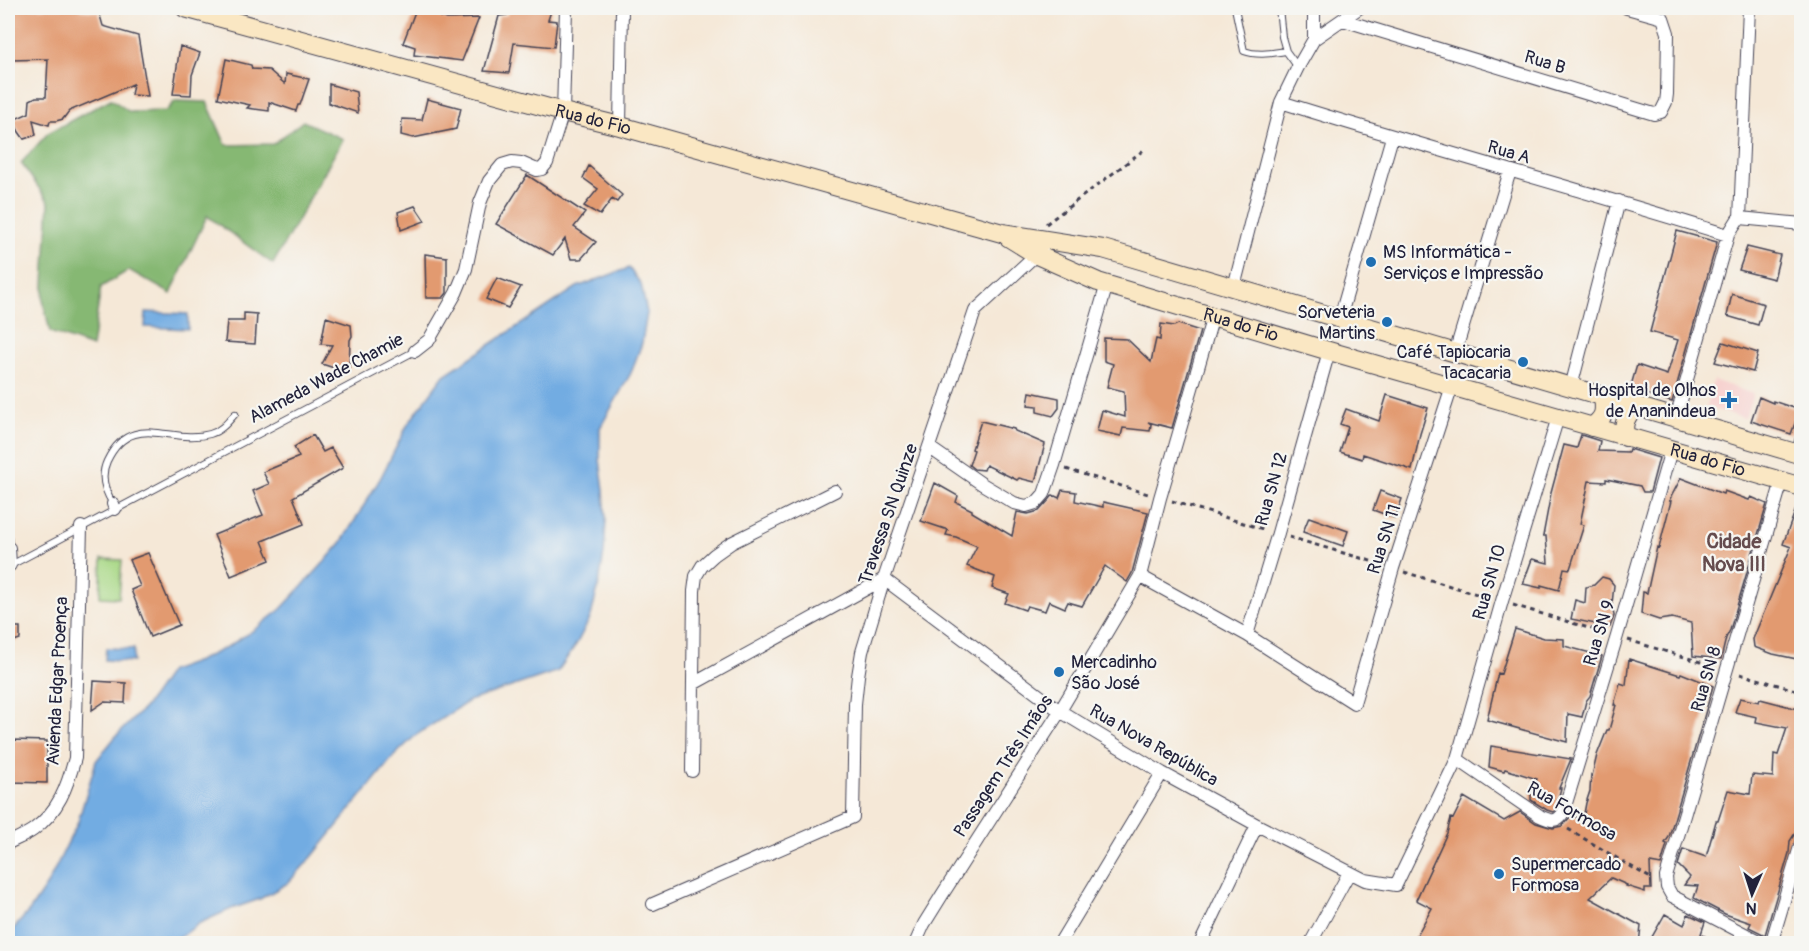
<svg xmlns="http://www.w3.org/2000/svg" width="1809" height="951" viewBox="0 0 1809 951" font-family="Pangolin,sans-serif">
  <rect width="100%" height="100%" fill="#f6f6f2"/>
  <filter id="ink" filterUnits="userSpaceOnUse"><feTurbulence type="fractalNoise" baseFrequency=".0167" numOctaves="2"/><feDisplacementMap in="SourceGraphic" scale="12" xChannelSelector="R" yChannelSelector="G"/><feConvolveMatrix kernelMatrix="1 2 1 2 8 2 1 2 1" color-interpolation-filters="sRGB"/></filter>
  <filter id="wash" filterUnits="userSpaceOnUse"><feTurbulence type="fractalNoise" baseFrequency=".008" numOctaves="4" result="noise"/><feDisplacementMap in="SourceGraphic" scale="24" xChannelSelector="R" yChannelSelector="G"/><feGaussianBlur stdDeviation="1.35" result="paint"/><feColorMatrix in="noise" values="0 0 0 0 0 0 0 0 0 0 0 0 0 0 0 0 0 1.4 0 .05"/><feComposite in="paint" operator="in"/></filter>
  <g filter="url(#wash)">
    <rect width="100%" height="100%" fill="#f5e8d7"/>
    <path fill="#f7d0ce" d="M1713,380L1753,394L1745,418L1706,407Z"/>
    <path fill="#a9d886" stroke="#667d60" stroke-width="1.5" d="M102,559L122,560L119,598L100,597Z"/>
    <path fill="#86b873" stroke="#546d57" stroke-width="1.5" d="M111,99L130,112L166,111L175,101L207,102L226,145L273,144L303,121L343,139L273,264L207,216C195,242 182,268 171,294L129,270L101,287L92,347L50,332L43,300L49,202L21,163L48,133Z"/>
    <path fill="#72ace2" stroke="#4a678e" stroke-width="1.5" d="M629,268L641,284L647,313L642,343L631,373L600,428V459L604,490L606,520L604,553L599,583L591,616L577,643L558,671L469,701L416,735L393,757L312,857L288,883L260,899L231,909L200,923L172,943H8V935L30,910L48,883L78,822L96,761L116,736L146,706L170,671L198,661L227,647L254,630L281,609L320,567L341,543L380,479L408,424L444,375L577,287Z
      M146,312L188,314V329L145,327Z
      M106,648L134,649L133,662L105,660Z"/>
    <g id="blocks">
      <path fill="#e29a70" d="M8,8H80V10L99,12L103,26L138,36L148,96L131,95L133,84L69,111L63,119L56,121H50L49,125L33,120L36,135L24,139L19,132L13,120L29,113L30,100L36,97H46L48,59L12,60L13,42L8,41Z
        M508,8L527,10V8H552L548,20L557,21L554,47L514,43L509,73L484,71L499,16L507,15Z
        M416,9L447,19L479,18L462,61L414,55L415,47L403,43Z
        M180,46L200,53L192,75L191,95L173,94Z
        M226,59L251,65L252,69L269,70L285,84L286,74L309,79L300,105H298L296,111L269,102V111L247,108L250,105L218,98Z
        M329,84L356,92L358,113L329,103Z
        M427,99L461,108L456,129L413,138L401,135L402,119L422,120Z
        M589,166L622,195L617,202L612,199L600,215L584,206L598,189L583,178Z
        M527,175L585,213L574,227L596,242L581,259H571L565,239L553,255L496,224Z
        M415,206L425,221L401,230L398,212Z
        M1677,231L1717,242L1672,402L1630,389L1637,365L1667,375L1678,340L1650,332Z
        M1747,247L1780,255L1774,279L1739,270Z
        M425,254L447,257V293L443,298H426Z
        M497,278L521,287L508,308L486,299Z
        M1732,294L1764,304L1758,325L1727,316Z
        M244,313L257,314L255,344L225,342L227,321H244Z
        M326,317L351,325L352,336L350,340L349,370L334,368L322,364L332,345L321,344Z
        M1161,324L1174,326L1178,324L1200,331L1172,428L1148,422L1151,424L1150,431L1123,428L1121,436L1097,431L1102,410L1125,417L1124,391L1107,387L1113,364L1104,361V338L1127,339L1151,362L1156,339L1160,340Z
        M1723,342L1758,353L1753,372L1715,362Z
        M1030,392L1059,398V408L1053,416L1037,412V406L1028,405Z
        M1387,395L1428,408L1420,434L1412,470L1363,454L1362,459L1340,452L1348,427L1340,424L1346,409L1379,421Z
        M1759,397L1773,403V401L1800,410L1791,434L1751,421Z
        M981,421L1014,429L1015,431L1045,444L1035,482L1019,478L1017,480L986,465L984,470L974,469L969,465L974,450L972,449Z
        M313,435L323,452L331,448L343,468L293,497L304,524L262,541L270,560L231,576L214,535L263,515L253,491L269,484L263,472L299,457L294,447Z
        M1581,435L1600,441L1598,451L1628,452L1629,449L1659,458L1650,492H1643L1640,486L1606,479V482L1589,481L1580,524L1584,525L1570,569L1564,568L1559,590L1541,585V588L1523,584L1532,559L1548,563L1546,536H1543L1551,493L1564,445L1577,448Z
        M1681,478L1723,494L1724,491L1749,500L1751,497L1767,504L1730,630L1726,638L1721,659L1693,656L1691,623L1672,618L1659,620L1641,614L1643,592L1647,593L1657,547L1659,548L1671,501H1669Z
        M935,483L958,496L956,502L972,510V512L1012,536L1017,512L1028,514L1039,511L1050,499L1053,495L1059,498L1062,490L1076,492L1075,501L1103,507V502L1148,512L1132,573L1127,582L1105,566L1082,606L1068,602L1065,608L1049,601L1045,611L1027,606L1025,610L1005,603L1009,594L992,588L995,577L967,566L977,546L956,537L946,535L948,530L921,521Z
        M1380,491L1402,499L1395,518L1373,510Z
        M1800,498H1802V641L1797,659L1773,654L1754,647L1753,639L1791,547L1783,544Z
        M1309,517L1348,531L1343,546L1303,532Z
        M148,553L179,625L150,637L131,590L140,586L129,560Z
        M1602,577L1609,579L1614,585L1612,604L1614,616L1610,627L1571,619L1575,600L1585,603L1586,587L1594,585Z
        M8,627H20V639L8,643Z
        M1515,629L1544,638L1564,639V646L1602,656L1590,696L1586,701L1582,717L1568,714L1567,742L1487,720L1498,673L1501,674Z
        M1629,659L1680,675L1681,673L1713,686L1669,837L1665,843L1667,844L1661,865L1650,863L1651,889H1645V892L1626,886L1627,885L1611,878L1590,898L1641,926L1639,944H1412L1432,908L1416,900L1447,833L1451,818L1453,819L1464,797L1504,821L1520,812L1536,823L1553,828L1562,826L1571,816L1583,819L1586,803L1590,791L1591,775L1592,776L1597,755L1607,730H1609L1616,705H1614L1620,683L1626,685Z
        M94,681L126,683L125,703L104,702L92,710Z
        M1740,698L1759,702L1760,699L1802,710L1801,808L1799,807L1801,824L1790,841L1789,853L1765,935L1749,927L1751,923L1725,914L1694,898L1698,886L1684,885L1690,877L1678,865L1683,849L1706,857L1716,821H1718L1728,790L1750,794L1752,775L1773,777L1774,754L1778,755L1787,728L1756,722L1757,717L1735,712Z
        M11,740L47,741V783L11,782Z
        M1491,746L1571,759L1559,788H1561L1555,811L1553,812L1547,810L1531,800V794L1537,779L1505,769L1504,771L1489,767Z
        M1665,914L1684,925L1688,914L1705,922L1701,934L1718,944H1648Z"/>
    </g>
  </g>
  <g filter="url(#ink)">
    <use href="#blocks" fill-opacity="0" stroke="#424052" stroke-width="1.5"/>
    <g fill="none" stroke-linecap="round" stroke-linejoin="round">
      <g stroke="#424052" stroke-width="8">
        <path id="lane" d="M1235,8L1244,51C1258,56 1272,53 1286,51
          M1279,8L1282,37L1286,51L1297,66
          M113,504C104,490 100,476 107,461C131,410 171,445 210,434C221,431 228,422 235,414
          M8,535L9,548
          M11,565L415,351"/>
      </g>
      <g stroke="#424052" stroke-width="14">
        <path id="street" d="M1314,8V39
          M1343,20L1654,114L1661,112L1666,102L1667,94L1668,33L1663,18L1627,8
          M1281,102C1430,149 1580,189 1728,235
          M620,126L622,8
          M1740,218L1749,8
          M1740,218L1802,224
          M1234,287L1281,102L1298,67L1314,39L1359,8
          M1340,318L1392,137
          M415,351L429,340L456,293L466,269L480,203L489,181L502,165L512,162L521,163L537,170L542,169L547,163L563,112L566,8
          M1455,353L1510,171
          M1571,387L1619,201
          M1676,418L1728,235L1738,219L1740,218
          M930,448L982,484L1014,503L1026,506L1036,503L1044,494L1054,465L1107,284
          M1797,454L1802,438
          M113,504L115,509
          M9,548L10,565
          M1140,576L1247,635L1354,703L1393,568L1452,386
          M884,579L1060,711L1162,773L1257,825L1365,880L1396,885L1457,759L1502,601L1558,417
          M1247,635L1278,533L1329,351
          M693,684L884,579
          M1457,759L1540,816C1550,821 1557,823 1563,813L1617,636L1671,450
          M692,771L694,591L696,576L702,566L714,555L731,543L835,491
          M8,843C16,839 26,835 33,830C59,811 67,787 75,758L81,527
          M653,904L853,817L855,704L858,676L862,652L884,579L975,311L1042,249
          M915,944L924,924L942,895L1060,711L1140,576L1160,498L1213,316
          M1059,944L1162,773
          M1200,944L1257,825
          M1310,944L1349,873
          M1764,944L1672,896L1667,887L1666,877L1782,481
          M1771,944L1802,840"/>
      </g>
      <g stroke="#424052" stroke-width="20">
        <g id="secondary">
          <path id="s1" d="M185,8L563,112L620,126L1002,233L1103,249L1802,455"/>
          <path id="s2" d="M1008,237L1037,255L1098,282L1329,351L1802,487"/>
          <path d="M1592,427C1605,417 1605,412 1603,396"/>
          <path d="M1626,437C1621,424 1627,415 1636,406"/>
        </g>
      </g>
      <path stroke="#424052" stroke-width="3" stroke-dasharray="4.5 4.5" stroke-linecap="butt" d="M1046,224L1145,149
        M1066,469L1148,494
        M1172,501L1266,530
        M1289,537L1381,564
        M1404,572L1490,598
        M1513,605L1605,633
        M1628,640L1714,666
        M1740,674L1802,692
        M1568,829L1652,879"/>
      <use href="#lane" stroke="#fff" stroke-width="6"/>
      <use href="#street" stroke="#fff" stroke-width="12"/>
      <use href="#secondary" stroke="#fae7c3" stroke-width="18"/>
    </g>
  </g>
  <g fill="#1f6fb2" stroke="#f6f6f2" stroke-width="2">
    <circle cx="1371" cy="262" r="6"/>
    <circle cx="1387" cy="322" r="6"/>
    <circle cx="1523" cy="362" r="6"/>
    <path d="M1726 391h6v6h6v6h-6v6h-6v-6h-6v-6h6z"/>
    <circle cx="1059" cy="672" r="6"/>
    <circle cx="1499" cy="874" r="6"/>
  </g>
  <g text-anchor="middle" stroke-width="4.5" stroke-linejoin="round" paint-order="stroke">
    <g font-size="18" fill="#22223b" stroke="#f6f6f2">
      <text transform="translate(1545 62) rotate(17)" y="6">Rua B</text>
      <text dy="6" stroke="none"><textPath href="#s1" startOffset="423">Rua do Fio</textPath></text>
      <text transform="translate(1509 152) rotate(16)" y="6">Rua A</text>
      <text dy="6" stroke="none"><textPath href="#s2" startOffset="250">Rua do Fio</textPath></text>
      <text transform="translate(326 378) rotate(-28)" y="6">Alameda Wade Chamie</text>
      <text dy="6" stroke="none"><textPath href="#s2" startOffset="736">Rua do Fio</textPath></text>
      <text transform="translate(1271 489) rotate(-74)" y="6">Rua SN 12</text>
      <text transform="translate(888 514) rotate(-71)" y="6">Travessa SN Quinze</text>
      <text transform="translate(1384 539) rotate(-72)" y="6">Rua SN 11</text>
      <text transform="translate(1489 582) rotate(-74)" y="6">Rua SN 10</text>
      <text transform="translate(1599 633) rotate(-73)" y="6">Rua SN 9</text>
      <text transform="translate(1706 679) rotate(-74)" y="6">Rua SN 8</text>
      <text transform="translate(57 681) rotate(-87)" y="6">Avienda Edgar Proença</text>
      <text transform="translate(1154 745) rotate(30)" y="6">Rua Nova República</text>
      <text transform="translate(1003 766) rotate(-57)" y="6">Passagem Três Imãos</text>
      <text transform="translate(1572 811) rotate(30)" y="6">Rua Formosa</text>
    </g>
    <g font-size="18" fill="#22223b" stroke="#f6f6f2" text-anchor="start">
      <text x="1383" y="258">MS Informática -<tspan x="1383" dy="21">Serviços e Impressão</tspan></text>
      <text x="1375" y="318" text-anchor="end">Sorveteria<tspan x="1375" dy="21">Martins</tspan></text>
      <text x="1511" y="358" text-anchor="end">Café Tapiocaria<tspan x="1511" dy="21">Tacacaria</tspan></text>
      <text x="1716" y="396" text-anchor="end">Hospital de Olhos<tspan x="1716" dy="21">de Ananindeua</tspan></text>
      <text x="1071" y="668">Mercadinho<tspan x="1071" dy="21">São José</tspan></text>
      <text x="1511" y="870">Supermercado<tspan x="1511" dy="21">Formosa</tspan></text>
    </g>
    <g font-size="20" font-weight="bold" fill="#654c4e" stroke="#f6f6f2">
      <text x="1734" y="548">Cidade<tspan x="1734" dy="23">Nova III</tspan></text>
    </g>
  </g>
  <rect width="1809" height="951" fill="none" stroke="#f6f6f2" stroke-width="30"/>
  <g transform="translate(1752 894) rotate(183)" stroke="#f6f6f2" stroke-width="4.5" paint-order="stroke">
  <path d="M0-4.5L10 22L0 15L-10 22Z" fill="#22223b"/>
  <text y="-9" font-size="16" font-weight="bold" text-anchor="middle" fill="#22223b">N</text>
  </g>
</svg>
